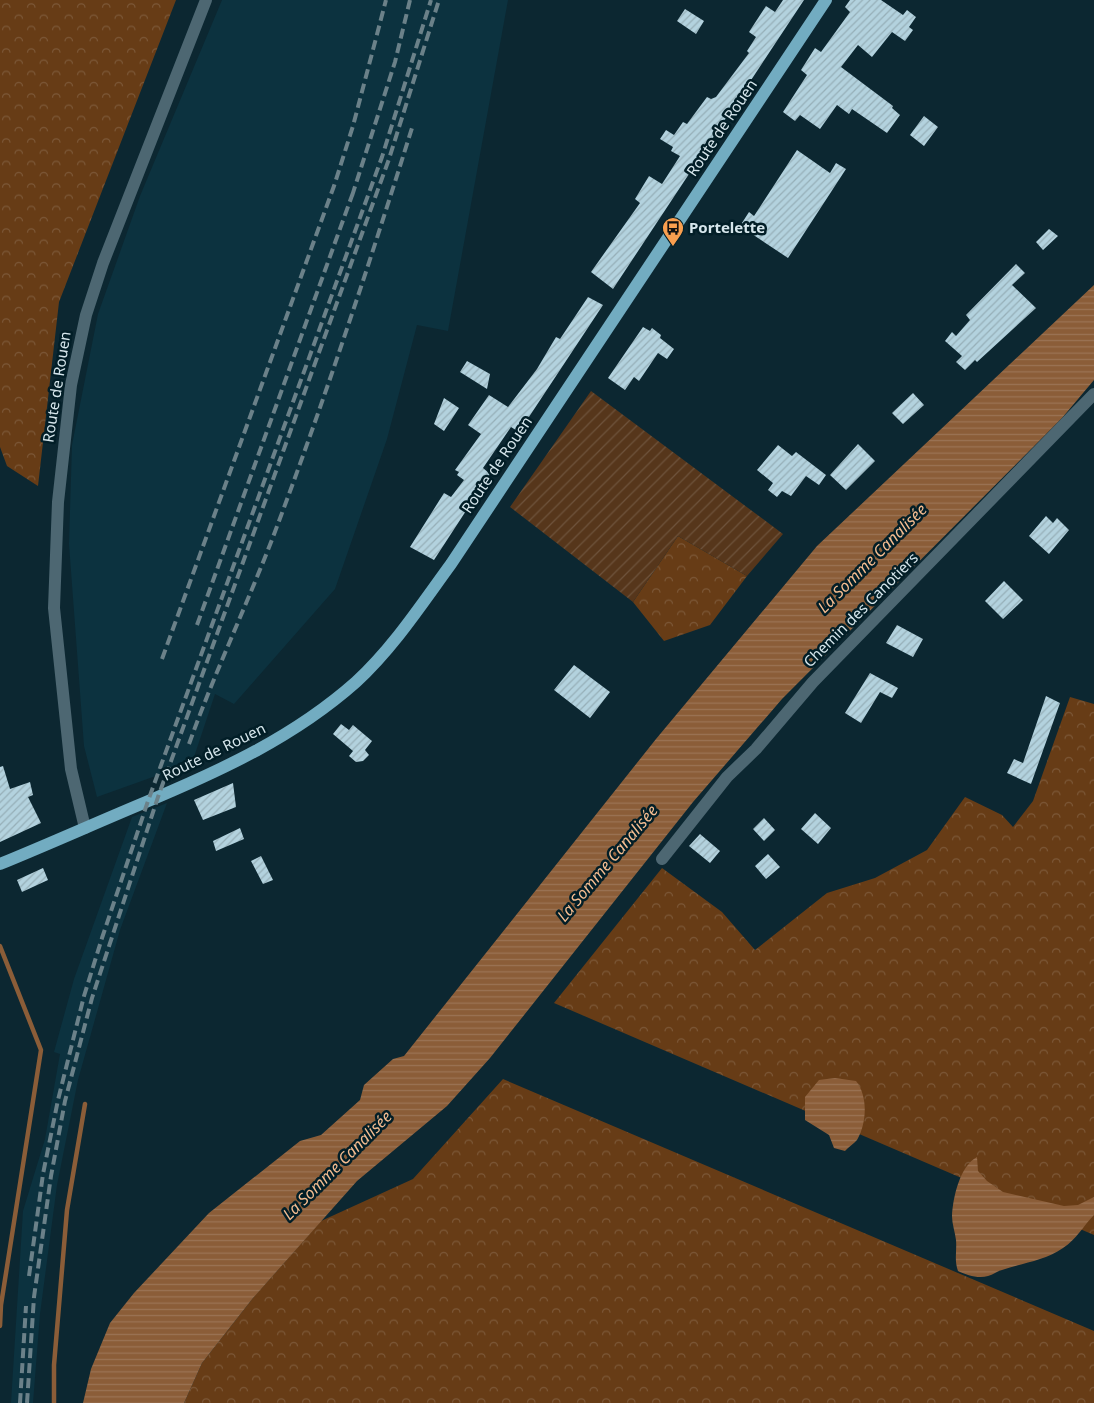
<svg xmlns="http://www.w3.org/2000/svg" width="1094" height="1403" viewBox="0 0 1094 1403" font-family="'Noto Sans',sans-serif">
  <defs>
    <pattern id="forest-crowns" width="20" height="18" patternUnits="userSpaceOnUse" patternTransform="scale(1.25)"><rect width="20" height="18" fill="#673c16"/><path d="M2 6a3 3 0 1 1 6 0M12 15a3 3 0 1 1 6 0" fill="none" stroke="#7c5838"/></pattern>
    <pattern id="garden-furrows" width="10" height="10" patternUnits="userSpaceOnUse" patternTransform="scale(1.25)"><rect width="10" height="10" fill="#56361b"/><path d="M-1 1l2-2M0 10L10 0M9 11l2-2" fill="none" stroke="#6e533c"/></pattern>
    <pattern id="water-rules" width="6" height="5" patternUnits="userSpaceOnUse" patternTransform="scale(1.25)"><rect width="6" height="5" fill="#8b5d38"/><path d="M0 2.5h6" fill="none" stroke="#9b7455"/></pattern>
    <pattern id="building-hatch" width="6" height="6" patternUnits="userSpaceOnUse" patternTransform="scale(1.25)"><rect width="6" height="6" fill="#b3d2de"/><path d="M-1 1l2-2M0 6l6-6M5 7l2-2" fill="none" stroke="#96afb8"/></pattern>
  </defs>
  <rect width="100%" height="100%" fill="#0c2731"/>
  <path fill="#0c323f" d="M222,0H508L448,331L417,325L387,439L335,589L234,704L215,694L192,763L97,797L84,746L69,544L72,445L98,314L140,196Z
    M167,803L120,930L78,1080L57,1185L40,1314L33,1403H11L23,1211L45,1139L60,1054L54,1052L74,979L132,817Z"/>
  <path fill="url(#forest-crowns)" d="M0,0H176L59,302L38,486L7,466L0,447Z
    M678,536L747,576L710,625L664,641L633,602Z
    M1070,697L1094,704V1235L554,1003L662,868L722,912L755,950L827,893L875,878L927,850L965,797L1002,815L1013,827L1033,801Z
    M503,1079L1094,1331V1403H184L202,1363L253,1298L321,1221L413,1179Z"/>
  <path fill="url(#garden-furrows)" d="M591,391L783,534L747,576L678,536L633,602L510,507Z"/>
  <path fill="url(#water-rules)" d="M1094,285V380L1062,418L782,699L693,802L490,1058L447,1106L357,1181L253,1298L202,1363L184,1403H83L91,1369L110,1323L134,1293L209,1213L300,1141L321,1135L360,1100L364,1085L393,1059L404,1056L656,739L817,546Z
    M835,1078L856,1081C868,1096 867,1123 857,1140C854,1144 848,1147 845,1151L834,1148L829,1135L805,1120V1097L819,1080Z
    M977,1157L978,1171L987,1181L1003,1192L1064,1206L1078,1205L1094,1197V1215C1083,1226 1077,1239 1063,1248C1044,1261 1022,1263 1002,1270C997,1271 993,1275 988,1276C978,1279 967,1275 958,1271C954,1260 957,1251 956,1240C955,1232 952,1224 952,1216C953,1197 960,1166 977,1157Z"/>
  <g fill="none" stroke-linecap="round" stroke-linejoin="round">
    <path stroke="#8b5d38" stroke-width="4.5" d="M0,946L41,1050L1,1305L0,1326
      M54,1403V1365L67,1210L85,1104"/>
  </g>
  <path fill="url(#building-hatch)" d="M783,0H804L613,289L591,272L640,203L635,199L649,176L662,184L680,156L671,151L673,147L660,139L666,130L674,135L683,122L687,124L707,97L711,99L716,97L749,53L747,51L756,37L749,32L766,6L775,12Z
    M850,0H881L903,15L907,10L916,17L909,27L913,30L905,41L892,32L872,57L858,45L841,67L893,106L892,108L900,115L887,133L852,109L849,114L837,105L820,129L800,115L795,121L783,112L807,75L801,70L815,48L821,52L850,12L845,7Z
    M685,9L704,21L696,34L677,21Z
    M924,116L938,127L924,146L910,135Z
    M797,150L830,173L836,163L846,169L788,258L740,226L749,212L754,216Z
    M1049,229L1058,236L1043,250L1036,242Z
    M1016,264L1025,273L1012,285L1036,308L977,362L975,360L965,370L956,362L962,356L945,341L952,332L956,336L970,320L966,315Z
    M588,297L603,305L519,432L511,427L483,468L490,474L434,560L410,547L444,493L451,497L464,480L457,475L459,472L455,470L481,434L468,425L489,395L508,407L537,369L556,337L560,339Z
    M643,327L650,331L652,328L661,335L660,338L674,349L667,359L658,353L639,381L634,377L625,390L608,378Z
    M467,361L490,374L487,389L460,372Z
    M913,393L924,405L903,424L892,413Z
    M444,398L459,408L444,431L434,424Z
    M858,444L875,461L846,490L830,475Z
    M778,445L792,456L796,452L826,475L819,485L806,476L791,496L782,491L777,497L768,490L773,483L757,470Z
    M1046,516L1053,523L1057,518L1069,530L1049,554L1029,536Z
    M1004,581L1023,600L1003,619L985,601Z
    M897,625L923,639L913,657L886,643Z
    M574,665L610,692L590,718L554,690Z
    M870,673L898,688L892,698L880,692L861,723L845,713Z
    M1046,696L1060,703L1031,784L1007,773L1014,759L1023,763Z
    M341,724L349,730L353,725L372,741L365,750L369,755L363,761L356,762L349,756L353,751L333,734Z
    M3,766L10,789L30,782L33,795L28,797L41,823L0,842V767Z
    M233,783L236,807L203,820L194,800Z
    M815,813L831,828L818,844L801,829Z
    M764,818L775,830L764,841L753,829Z
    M240,828L244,839L216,851L213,841Z
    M700,834L720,851L710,863L689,846Z
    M768,854L780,867L766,879L755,866Z
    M261,856L273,880L263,884L251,861Z
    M43,868L48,880L22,892L17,880Z"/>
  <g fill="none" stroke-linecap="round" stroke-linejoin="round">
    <path stroke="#4d6772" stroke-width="12" d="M85,828L71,769L54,608L58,502L71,385L86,315L103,263L206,0
      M662,859L727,777L756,749L813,682L1094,394"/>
    <path stroke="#72acc1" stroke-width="12" d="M0,864C49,844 98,822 146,802C222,770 294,737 356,682C393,648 421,605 451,564L826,0"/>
    <path stroke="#6b8189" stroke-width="4" stroke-dasharray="10 5" stroke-linecap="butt" d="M352,196L395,62L410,0
      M197,625L354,190
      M162,659L334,186L353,126L386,0
      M189,744C214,674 246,607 273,537C324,402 369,265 412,128
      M29,1276L43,1174L58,1100L84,996L102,938L148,801L382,157L431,0
      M20,1403L26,1306
      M27,1403L34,1297L51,1176L65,1101L92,998L158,797L389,159L439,0"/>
  </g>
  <defs>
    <g id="bus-pin" transform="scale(1.125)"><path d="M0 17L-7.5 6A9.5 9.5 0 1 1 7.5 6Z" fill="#fa9f4f" stroke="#021e27"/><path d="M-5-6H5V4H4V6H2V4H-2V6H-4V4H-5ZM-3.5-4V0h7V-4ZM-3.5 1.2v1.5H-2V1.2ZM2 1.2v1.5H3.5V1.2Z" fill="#111"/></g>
  </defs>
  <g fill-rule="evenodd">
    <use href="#bus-pin" x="673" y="228"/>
  </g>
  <g text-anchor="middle" stroke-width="5" stroke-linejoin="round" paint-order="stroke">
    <g font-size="15" fill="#d6e6ec" stroke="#021e27">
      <text transform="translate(722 128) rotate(-56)" y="5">Route de Rouen</text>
      <text transform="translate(57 387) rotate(-81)" y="5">Route de Rouen</text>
      <text transform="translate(497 465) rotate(-56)" y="5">Route de Rouen</text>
      <text transform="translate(861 610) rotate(-45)" y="5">Chemin des Canotiers</text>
      <text transform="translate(214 752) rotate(-26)" y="5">Route de Rouen</text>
    </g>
    <g font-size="15" font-weight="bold" fill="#d6e6ec" stroke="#021e27" text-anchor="start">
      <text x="689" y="233">Portelette</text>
    </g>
    <g font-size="16" font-style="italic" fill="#f5bd91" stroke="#021e27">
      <text transform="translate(872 558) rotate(-45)" y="6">La Somme Canalisée</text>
      <text transform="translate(607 863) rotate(-50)" y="6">La Somme Canalisée</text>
      <text transform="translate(337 1165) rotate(-45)" y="6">La Somme Canalisée</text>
    </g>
  </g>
</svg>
